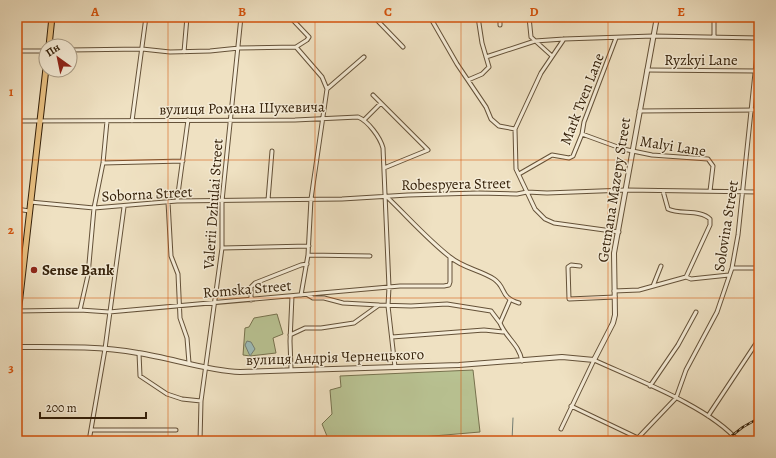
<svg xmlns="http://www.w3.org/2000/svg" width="776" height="458" viewBox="0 0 776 458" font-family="Alegreya,serif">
  <rect width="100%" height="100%" fill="#efe1c2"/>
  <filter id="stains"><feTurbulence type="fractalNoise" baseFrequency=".005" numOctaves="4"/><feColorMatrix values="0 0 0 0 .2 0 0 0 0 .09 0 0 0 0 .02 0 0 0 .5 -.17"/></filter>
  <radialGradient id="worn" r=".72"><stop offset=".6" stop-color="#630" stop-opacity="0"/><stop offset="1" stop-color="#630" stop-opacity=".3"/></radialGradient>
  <path fill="#b9c393" stroke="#77724e" d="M277,314L283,334L273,338L276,353L250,356L243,355L245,328L249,327L254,318Z
    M473,370L480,432L375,441H329L322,424L332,414L330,390L341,387L340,376Z"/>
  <path fill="#9cbcba" stroke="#737e74" d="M247,341L251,342L255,349L250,356L245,345Z"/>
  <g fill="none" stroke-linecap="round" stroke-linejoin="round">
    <path stroke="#737e74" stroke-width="1" d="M512,441L513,418"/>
    <g stroke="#645138" stroke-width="5">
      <path id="minor" d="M290,17L309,37L307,40L296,47
        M374,17L403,47
        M430,17L457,64L486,107L491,119L499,126L515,129
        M529,17L531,37L552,56
        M500,25V17
        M714,37V17
        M564,39L541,73L515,129L516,169L535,209L545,219L554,223L619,232
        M296,47L322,77L327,89L311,199L308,255L301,295
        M70,50L142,49L170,52L210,51L239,48L296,47
        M17,51H46
        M184,52L187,17
        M486,57L535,41L564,39L653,36L759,38
        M647,70L755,71
        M468,80L482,74L489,67L482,43L478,17
        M327,89L364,57
        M373,95L428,150L384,168
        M639,111L759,110
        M364,120L381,103
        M17,121L295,120L358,117C368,121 380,137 383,148L389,287L388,306L395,367
        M132,121L146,17
        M582,134L623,149L652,155L708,159L713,166L710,191
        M103,163L183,161
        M519,174L552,155L569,158L573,156L582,134L584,122L616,38
        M663,191L668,209C680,215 700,209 710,219V225L686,277
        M386,196C407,216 427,239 450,257C463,268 480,270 494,279C507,288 499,297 519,303
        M268,200L272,151
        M177,201L188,120
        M30,202L94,208L177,201L342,199L408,195L478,193L517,194L527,192L547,193L626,190L759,192
        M168,202L171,256L178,274L180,318L187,338L189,363
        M17,209L29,211
        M222,248L309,246
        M308,255L370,256
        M580,266L571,265L568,267L569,299L615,297
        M732,268H759
        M653,286L661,266
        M614,291L639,290L686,277L691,279L729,275
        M308,295L313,298H324L343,303L379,305
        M251,300V287L255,283L301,265L307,264
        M510,300L500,323C506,338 519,344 522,361
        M80,310L88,275L94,208L103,163L107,121
        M18,311L80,310L109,312L400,286H444L449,285L450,282V257
        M290,335L305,328H321L354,323L379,305L411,306L447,304L491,311L500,323
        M392,337L484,330L503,332
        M139,353L140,376L167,394L182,399L201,401
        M291,369L290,341L292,296
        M650,386L678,345L696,312
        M571,406L638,438
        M708,416L759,339
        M561,429L594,360C635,379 710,407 738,441
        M91,430H176
        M89,441L105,349L124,207
        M200,441L201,401L222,248V201L241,17
        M635,441L676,398L686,370L717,312L732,268L738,235L759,35
        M751,441L759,438"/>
    </g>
    <g stroke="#645138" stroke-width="6">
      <path id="tertiary" d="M17,347C57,347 99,346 138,353C172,358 207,371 240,372L459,365L562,357L594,360L613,323L615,315L614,253L657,17"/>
    </g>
    <g stroke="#35210a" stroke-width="7">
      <path id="primary" d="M49,46L52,17
        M17,323L46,68"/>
    </g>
    <use href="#minor" stroke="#f5ecd7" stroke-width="3"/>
    <use href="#tertiary" stroke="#f5ecd7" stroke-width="4"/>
    <use href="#primary" stroke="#e8c081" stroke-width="5"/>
    <g stroke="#35210a" stroke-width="2.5">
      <path id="rail" d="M725,441L743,427L759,418"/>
    </g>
    <use href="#rail" stroke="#f5ecd7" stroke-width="1" stroke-dasharray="3" stroke-linecap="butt"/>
  </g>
  <path fill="none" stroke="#d6530c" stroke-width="1" stroke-opacity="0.55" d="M168,17V441M315,17V441M461,17V441M608,17V441M17,160H759M17,298H759"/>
  <circle fill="#8f2418" stroke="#f5ecd7" stroke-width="1.5" cx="34" cy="270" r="4"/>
  <g text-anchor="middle" stroke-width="3" stroke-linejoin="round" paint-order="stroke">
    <g font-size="15" fill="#35210a" stroke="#f5ecd7">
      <text x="701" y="65">Ryzkyi Lane</text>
      <text transform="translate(582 99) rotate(-69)" y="5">Mark Tven Lane</text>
      <text transform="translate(242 108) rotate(-1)" y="5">вулиця Романа Шухевича</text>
      <text transform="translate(673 146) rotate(9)" y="5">Malyi Lane</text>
      <text transform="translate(456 184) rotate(-1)" y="5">Robespyera Street</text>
      <text transform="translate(614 190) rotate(-81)" y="5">Getmana Mazepy Street</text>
      <text transform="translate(147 194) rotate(-3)" y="5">Soborna Street</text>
      <text transform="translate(213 204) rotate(-86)" y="5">Valerii Dzhulai Street</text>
      <text transform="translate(726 226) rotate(-81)" y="5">Solovina Street</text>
      <text transform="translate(247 289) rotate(-5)" y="5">Romska Street</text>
      <text transform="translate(335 357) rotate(-2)" y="5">вулиця Андрія Чернецького</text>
    </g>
    <g font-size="15" font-weight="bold" fill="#35210a" stroke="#f5ecd7" text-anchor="start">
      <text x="42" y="275">Sense Bank</text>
    </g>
  </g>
  <rect width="776" height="458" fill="none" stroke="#efe1c2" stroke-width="44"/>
  <g transform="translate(58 58) rotate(327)"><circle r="19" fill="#f5ecd7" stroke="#a89b85"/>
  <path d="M0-3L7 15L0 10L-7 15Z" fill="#8f2418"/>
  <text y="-6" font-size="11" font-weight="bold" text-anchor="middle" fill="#35210a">Пн</text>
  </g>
  <path d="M40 412v6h106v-6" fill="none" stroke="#35210a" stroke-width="2"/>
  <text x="46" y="412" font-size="12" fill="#35210a" stroke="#f5ecd7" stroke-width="3" paint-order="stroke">200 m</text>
  <rect x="22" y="22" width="732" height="414" fill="none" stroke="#d6530c" stroke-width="1.5"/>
  <g font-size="13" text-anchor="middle" font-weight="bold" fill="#d6530c">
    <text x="95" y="16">A</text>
    <text x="242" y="16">B</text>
    <text x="388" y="16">C</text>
    <text x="534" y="16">D</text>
    <text x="681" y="16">E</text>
    <text x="11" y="96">1</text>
    <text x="11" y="234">2</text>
    <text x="11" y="372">3</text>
  </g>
  <rect width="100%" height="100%" filter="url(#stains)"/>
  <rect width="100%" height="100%" fill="url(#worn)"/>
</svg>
